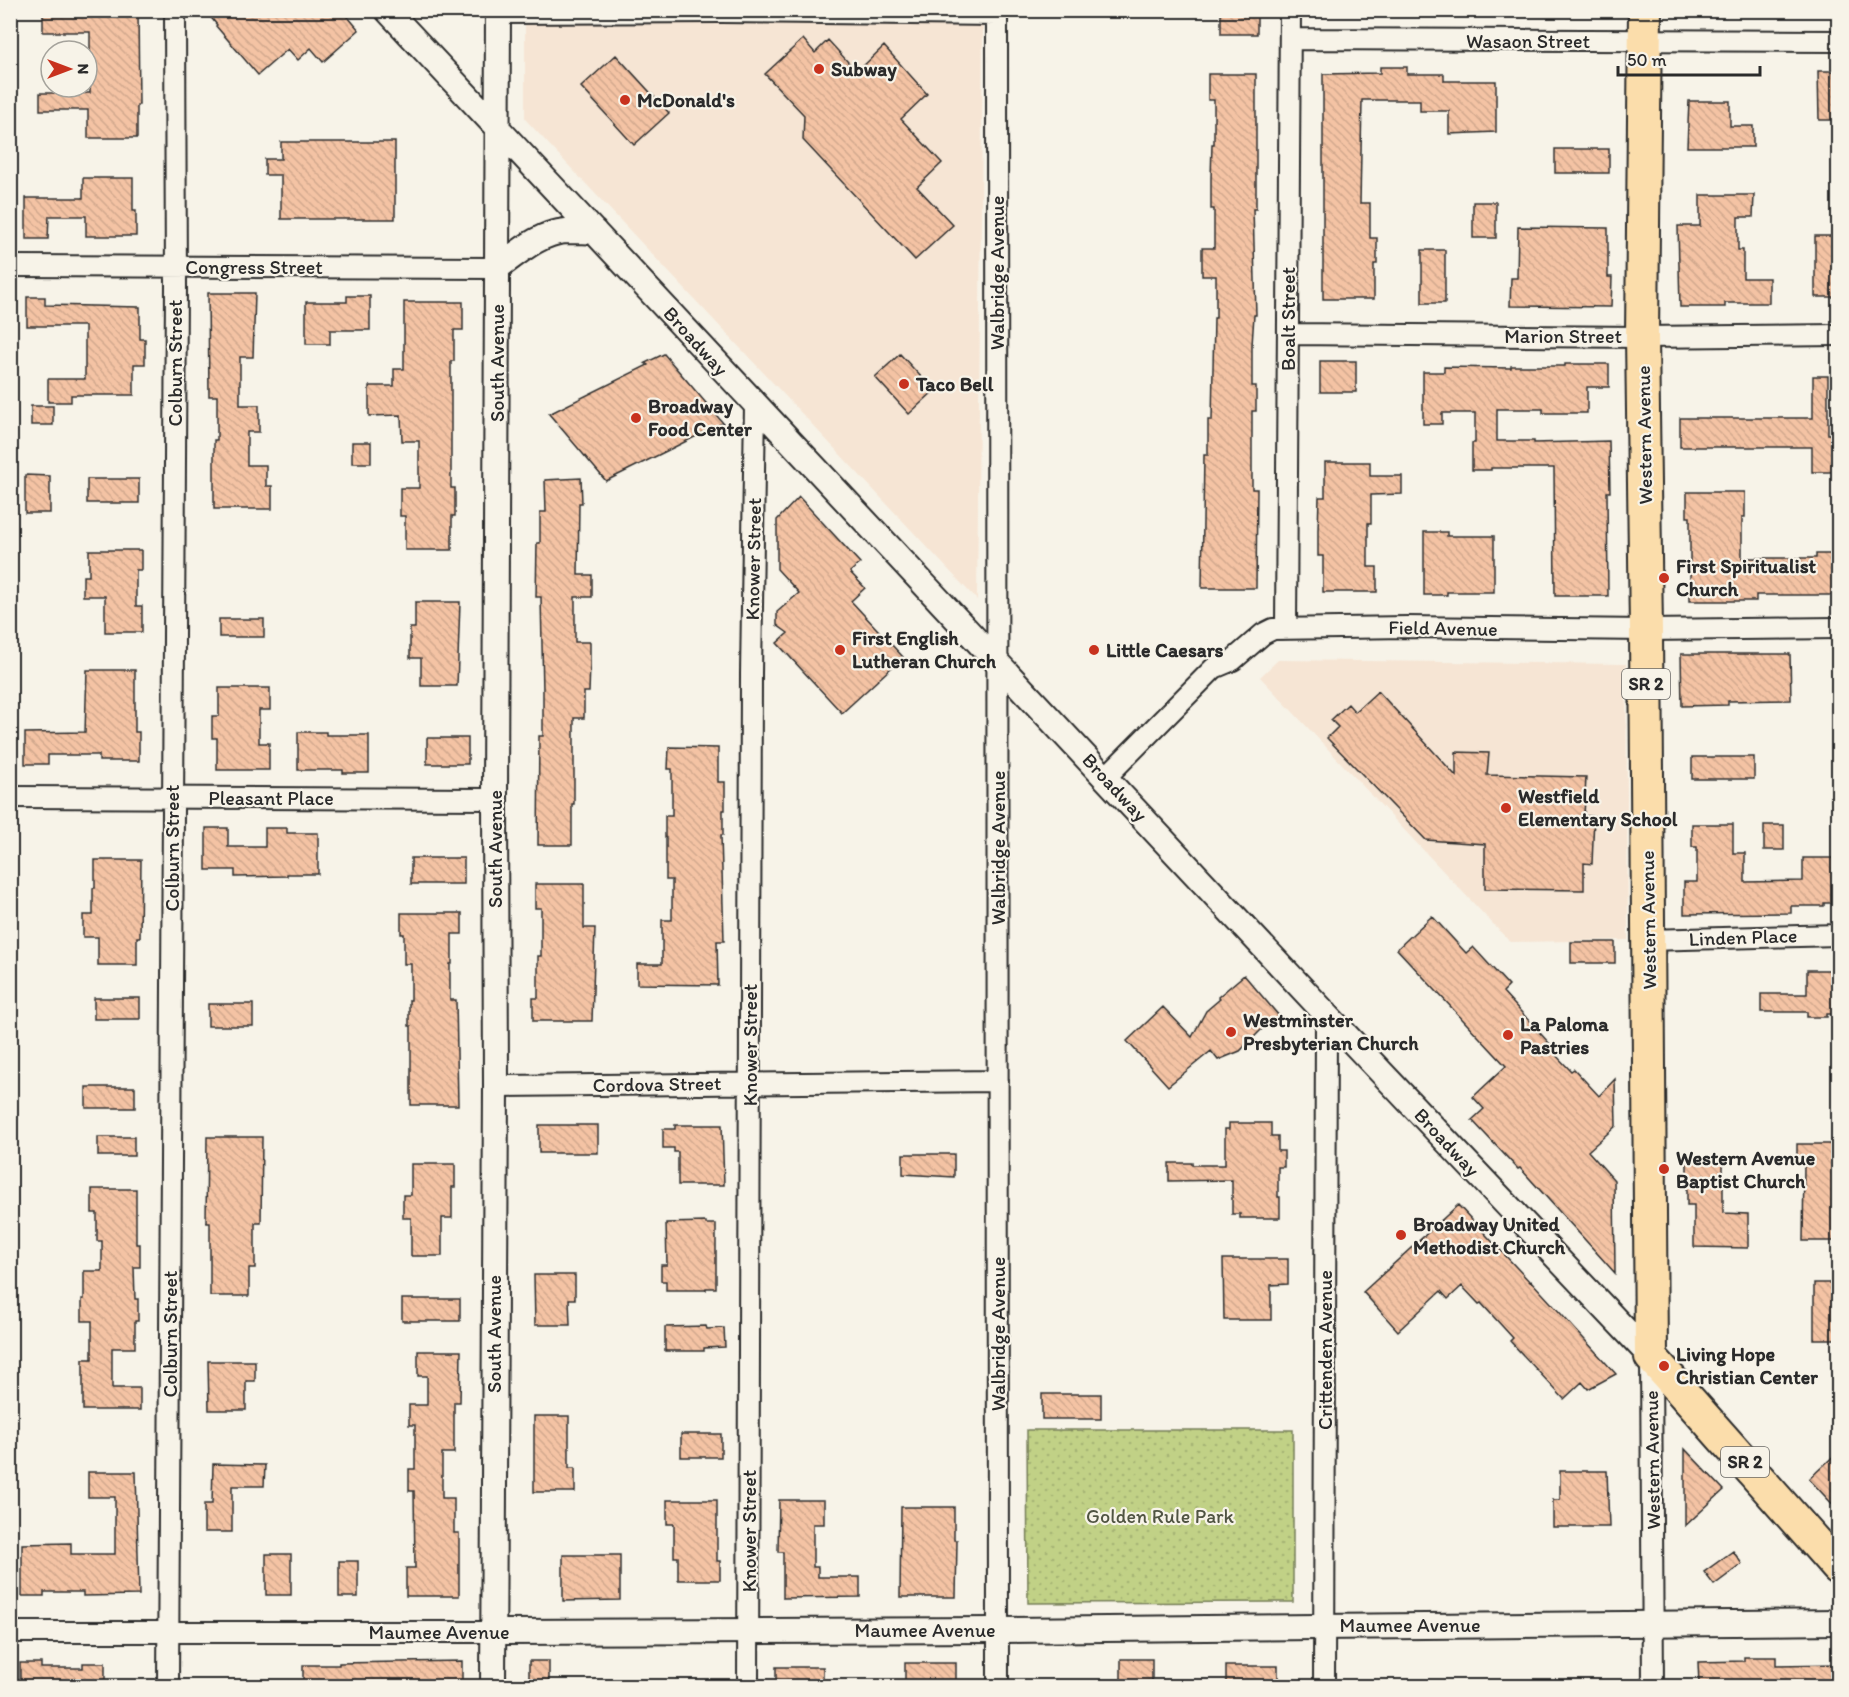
<svg xmlns="http://www.w3.org/2000/svg" width="1849" height="1697" viewBox="0 0 1849 1697" font-family="Itim,sans-serif">
  <defs>
    <pattern id="park-dots" width="8" height="8" patternUnits="userSpaceOnUse" patternTransform="scale(1.5)"><rect width="8" height="8" fill="#c1d186"/><path d="M2 2h.1M6 6h.1" fill="none" stroke="#a6b474" stroke-width="1.8" stroke-linecap="round"/></pattern>
    <pattern id="building-back-hatch" width="6" height="6" patternUnits="userSpaceOnUse" patternTransform="scale(1.5)"><rect width="6" height="6" fill="#f4c3a4"/><path d="M-1 5l2 2M0 0l6 6M5-1l2 2" fill="none" stroke="#d1a88d"/></pattern>
  </defs>
  <rect width="100%" height="100%" fill="#f7f3e8"/>
  <filter id="ink" filterUnits="userSpaceOnUse"><feTurbulence type="fractalNoise" baseFrequency=".0167" numOctaves="2"/><feDisplacementMap in="SourceGraphic" scale="12" xChannelSelector="R" yChannelSelector="G"/><feConvolveMatrix kernelMatrix="1 2 1 2 8 2 1 2 1" color-interpolation-filters="sRGB"/></filter>
  <g filter="url(#ink)">
    <path fill="#f6e5d4" d="M525,21L983,22L977,600L525,119Z
      M1278,660L1626,664L1628,940L1510,942L1260,677Z"/>
    <path fill="url(#park-dots)" stroke="#767e58" stroke-width="1.5" d="M1027,1430H1293V1602L1028,1603Z"/>
    <path fill="url(#building-back-hatch)" stroke="#2b2b2b" stroke-width="1.5" d="M43,10H138L139,105H137V138H88V110H40V93H90V32H43Z
      M205,10H342L359,30L323,62L311,48L298,60L288,49L258,75L216,26L217,25Z
      M1221,10H1257V34H1221Z
      M803,39L815,53L828,40L857,72L884,46L927,94L901,119L942,163L917,187L953,225L915,260L803,140L804,115L765,74Z
      M616,55L669,113L634,145L581,87Z
      M1380,67H1407V74H1444V81H1496V132L1449,134V111H1420V100H1362L1360,203H1370V238H1377V264H1374V299H1323V74L1380,73Z
      M1818,71H1834V74H1839V113H1835V120H1819Z
      M1208,74H1256V209H1253L1256,315H1254L1252,345V386H1256V411H1252V489H1257L1256,588H1202L1204,455H1208V420H1212L1214,318H1216V276H1202V248H1214V209H1211V179L1212,144H1214V100H1208Z
      M1689,101H1730V126H1753V147H1687Z
      M281,142H395V219H281V175H265V159H281Z
      M1555,149H1609V173H1555Z
      M83,178H133V211H136V236H86V216H49L48,239H26V198H83Z
      M1700,195H1754L1753,217H1738V250H1743V278H1769V303H1725V307H1680L1678,226H1700Z
      M1473,202H1496V238H1473Z
      M1518,227L1608,228V277H1612L1611,307L1510,306L1511,278H1517Z
      M1815,236H1838V297H1815Z
      M1422,250H1445V303H1422Z
      M208,293H255L253,357H240V405H259V432H247V465H266V486H272V509H214V440H217V396H209Z
      M347,296H370V330H330V344H306V302H347Z
      M27,297H45V305L140,307V339H145V364H134V395H71V402H48V379H85V326H27Z
      M404,302H463V330H454V361H451V488H455V516H452V550H405V516H400V488H419V441H402L401,415L369,416V386H394V369H404Z
      M664,354L723,423L606,481L549,414L648,365L645,363Z
      M900,354L934,391L909,414L875,377Z
      M1320,361H1356V392H1320Z
      M1565,364H1609V387H1587V413H1543V409H1497V441H1534V443L1609,441L1610,492H1607L1608,596H1555L1554,468H1491V470H1472V443H1475V413H1442V424H1423V372H1444V367L1511,368V366H1565Z
      M1813,376H1828V434H1838V472H1812V447H1680V418H1813Z
      M31,406H53V425H31Z
      M352,442H371V463H352Z
      M1325,462H1370V476H1402V494L1371,495V523H1368V567H1377V592H1323V556H1318V531L1319,497H1325Z
      M25,475L50,476V513H25Z
      M581,478L582,503H579L578,575H592V597H575V642H590V664L589,692H584V718H574V804H572V845H538L539,736H543V692L541,597H536L537,543H540V512H546L545,480Z
      M87,479H139V503H87Z
      M1687,492H1745V517H1742V558H1816V554H1839V595H1756V601H1690V517H1687Z
      M799,497L860,563L850,572L865,588L851,601L903,657L842,713L777,643L788,633L777,625V612L799,593L777,569V520Z
      M1424,532H1447V536H1494V592H1447V595H1424Z
      M89,550H141V570H136V606H142V632H105V596H83V576H89Z
      M415,602H460L457,686H421V658H410V628H415Z
      M219,619H264V637H219Z
      M1681,654H1790L1791,700L1728,701V705L1682,706Z
      M87,670H135V732H139V761H99V755H48V764H25V733L85,732Z
      M219,688H270V710H259V743H269V770H217V738H212V716H219Z
      M1378,691L1456,776V752L1489,753L1487,775L1586,777L1584,816H1594L1592,864L1584,863V890L1485,889V844L1426,840L1327,738L1338,727L1331,720L1348,704L1355,712Z
      M298,732H326V735H369V773H343V770H298Z
      M427,738H468V764H427Z
      M669,747L718,748V782H725V810H723V835H721L724,941H717L718,985L637,984V964H662V920H672V880H666V838H665V816H672V769H668Z
      M1692,757H1754V779H1692Z
      M1692,824H1733V853H1745V882L1803,881V858H1839V903H1824V906H1791V913L1684,914V882H1697V847H1692Z
      M1764,825H1784V850H1764Z
      M206,828H228V847H265V828H287V833H318V874H287V876L235,877V870H206Z
      M411,858H464V884H411Z
      M95,860H141L140,937H137V965H98V937H83V915H93V888H95Z
      M535,884H584V928H595L592,1021H533V998H538V956H541V908H535Z
      M401,913H462V934H452V964H450V1000H456L458,1105H411V1026H409V1000H411V964H404V934H401Z
      M1432,916L1466,953L1473,947L1509,986L1503,992L1550,1044L1547,1046L1571,1071L1574,1069L1599,1096L1615,1079L1616,1126L1588,1151L1614,1180L1615,1273L1520,1168L1518,1169L1472,1120L1484,1109L1473,1097L1506,1066L1397,949Z
      M1571,942H1615V963H1571Z
      M1807,970H1839V1014H1827V1017H1807V1012H1761V994H1807Z
      M1244,975L1279,1016L1263,1028L1240,1051L1218,1060L1211,1051L1168,1086L1127,1041L1163,1007L1192,1037L1206,1011L1220,999L1218,997Z
      M94,998H140V1019H94Z
      M208,1004H253V1026H208Z
      M86,1087H135V1108H86Z
      M1229,1123H1271V1136H1278V1151H1284V1167H1278V1197H1280V1218H1240V1214H1232V1180L1169,1181V1163H1192V1165H1225V1129H1229Z
      M539,1125H598V1153H539Z
      M675,1125H722L724,1185H678V1152H674V1148H663V1129H675Z
      M98,1137H134V1156H98Z
      M207,1137H262L261,1223H255V1268H249V1296H210V1223H206Z
      M1797,1144H1839V1241H1803L1804,1164H1797Z
      M903,1154H954V1177L903,1174Z
      M1687,1158H1723V1213L1748,1214V1248L1694,1247V1205H1687Z
      M411,1164H455V1187H452V1218H442V1256H411V1218H403V1195H411Z
      M92,1189H136V1244H140V1267H134L135,1299H138V1321H135V1348H112V1388H140V1410H83V1359H92V1321H82V1299H84V1271H102V1241H97V1213H92Z
      M1458,1205L1530,1282L1531,1281L1616,1374L1588,1389L1582,1382L1564,1399L1510,1341L1513,1338L1481,1303L1479,1304L1462,1286L1448,1299L1441,1291L1398,1331L1363,1292Z
      M706,1222V1224H716V1288H706V1290H666V1281H661V1265H667L666,1223Z
      M1223,1259H1288V1284L1271,1285V1320H1224Z
      M534,1275H575V1299H569L570,1325H535Z
      M1814,1283H1839V1339H1814Z
      M402,1299H460V1321H402Z
      M706,1326L707,1329L724,1328L725,1347L704,1348V1351H665V1327Z
      M418,1351H461L460,1402H454V1453H442V1498H454V1533H459V1596H406V1568H415L414,1491H409V1469H415V1425H409V1405H427V1376H418Z
      M208,1361H255V1381H246V1410H209Z
      M1042,1394H1101V1419H1042Z
      M534,1416H569V1468H575V1492H534Z
      M681,1434H721V1457H681Z
      M1685,1449L1724,1490L1685,1526Z
      M1839,1451V1511L1809,1479Z
      M213,1464L265,1465L264,1486H232V1532H204V1504H212Z
      M1560,1471H1607L1609,1527H1553V1500H1560Z
      M88,1472H136L139,1595L83,1596V1592H44V1596H22V1544L71,1543V1554H115V1497H88Z
      M667,1500H717V1561H720V1580H678V1557H674V1524H667Z
      M779,1500H824V1524H813V1567H818V1577H860V1597L783,1598V1552H778Z
      M901,1507H954V1540H957L956,1597H900Z
      M1733,1551L1742,1564L1714,1585L1704,1572Z
      M266,1554H291V1595H266Z
      M563,1555H620V1600L563,1601Z
      M339,1561H358V1597H339Z
      M1744,1657H1776V1665L1839,1664V1686H1714V1683L1699,1684L1698,1662L1744,1661Z
      M1121,1659H1152V1683H1121Z
      M462,1661V1685H445V1686H303V1665H339V1663Z
      M529,1661H549V1686H529Z
      M20,1663H41V1668H83V1663H105V1686H20Z
      M905,1663H956V1686H905Z
      M1226,1666H1278V1686H1226Z
      M776,1667H823V1686H776Z"/>
    <g fill="none" stroke-linecap="round" stroke-linejoin="round">
      <g stroke="#2b2b2b" stroke-width="24">
        <path id="minor" d="M997,10L998,1686
          M498,13L721,12L997,15
          M1290,39L1838,41
          M10,266L497,268
          M1288,334L1642,337L1838,335
          M1286,628L1290,10
          M1106,777L1214,668L1233,660L1263,634L1273,629L1407,627L1646,630L1838,628
          M10,797L495,799
          M1648,940L1838,935
          M496,1086L998,1081
          M1651,1357L1653,1686
          M10,1632H493
          M168,1686L176,286L175,10
          M748,1686L751,674L755,404
          M1324,1686L1326,1014"/>
      </g>
      <g stroke="#2b2b2b" stroke-width="28">
        <path id="tertiary" d="M387,10L1326,1014L1651,1357
          M497,268C518,253 539,233 566,231C576,231 585,231 595,232
          M493,1632L998,1630L1838,1622
          M493,1686L496,1086L495,799L498,10"/>
      </g>
      <g stroke="#2b2b2b" stroke-width="36">
        <path id="primary" d="M1645,10L1642,337L1646,630L1651,1357L1838,1568"/>
      </g>
      <use href="#minor" stroke="#f7f3e8" stroke-width="20"/>
      <use href="#tertiary" stroke="#f7f3e8" stroke-width="24"/>
      <use href="#primary" stroke="#fbddab" stroke-width="32"/>
    </g>
  </g>
  <g fill="#c8321e" stroke="#f7f3e8" stroke-width="2">
    <circle cx="819" cy="69" r="6"/>
    <circle cx="625" cy="100" r="6"/>
    <circle cx="904" cy="384" r="6"/>
    <circle cx="636" cy="418" r="6"/>
    <circle cx="1664" cy="578" r="6"/>
    <circle cx="840" cy="650" r="6"/>
    <circle cx="1094" cy="650" r="6"/>
    <circle cx="1506" cy="808" r="6"/>
    <circle cx="1231" cy="1032" r="6"/>
    <circle cx="1508" cy="1035" r="6"/>
    <circle cx="1664" cy="1169" r="6"/>
    <circle cx="1401" cy="1235" r="6"/>
    <circle cx="1664" cy="1366" r="6"/>
  </g>
  <g text-anchor="middle" stroke-width="4.5" stroke-linejoin="round" paint-order="stroke">
    <g fill="#f7f3e8" stroke="#686764" stroke-width="1.5">
      <rect x="1622" y="669" width="48" height="30" rx="4.5"/>
      <rect x="1721" y="1447" width="48" height="30" rx="4.5"/>
    </g>
    <g font-size="18" font-weight="bold" fill="#2b2b2b">
      <text x="1646" y="690">SR 2</text>
      <text x="1745" y="1468">SR 2</text>
    </g>
    <g font-size="20" fill="#2b2b2b" stroke="#f7f3e8">
      <text x="1528" y="48">Wasaon Street</text>
      <text x="254" y="274">Congress Street</text>
      <text transform="translate(997 273) rotate(-90)" y="7">Walbridge Avenue</text>
      <text transform="translate(1288 319) rotate(-90)" y="7">Boalt Street</text>
      <text x="1563" y="343">Marion Street</text>
      <text transform="translate(696 341) rotate(48)" y="7">Broadway</text>
      <text transform="translate(175 363) rotate(-90)" y="7">Colburn Street</text>
      <text transform="translate(497 363) rotate(-90)" y="7">South Avenue</text>
      <text transform="translate(1644 435) rotate(-91)" y="7">Western Avenue</text>
      <text transform="translate(753 559) rotate(-89)" y="7">Knower Street</text>
      <text transform="translate(1443 628) rotate(1)" y="7">Field Avenue</text>
      <text transform="translate(1115 787) rotate(47)" y="7">Broadway</text>
      <text x="271" y="805">Pleasant Place</text>
      <text transform="translate(172 848) rotate(-90)" y="7">Colburn Street</text>
      <text transform="translate(998 848) rotate(-90)" y="7">Walbridge Avenue</text>
      <text transform="translate(495 849) rotate(-90)" y="7">South Avenue</text>
      <text transform="translate(1648 920) rotate(-91)" y="7">Western Avenue</text>
      <text transform="translate(1743 937) rotate(-2)" y="7">Linden Place</text>
      <text transform="translate(750 1045) rotate(-90)" y="7">Knower Street</text>
      <text transform="translate(657 1084) rotate(-1)" y="7">Cordova Street</text>
      <text transform="translate(1447 1142) rotate(47)" y="7">Broadway</text>
      <text transform="translate(170 1334) rotate(-90)" y="7">Colburn Street</text>
      <text transform="translate(494 1334) rotate(-90)" y="7">South Avenue</text>
      <text transform="translate(998 1334) rotate(-90)" y="7">Walbridge Avenue</text>
      <text transform="translate(1325 1350) rotate(-90)" y="7">Crittenden Avenue</text>
      <text transform="translate(1652 1460) rotate(-91)" y="7">Western Avenue</text>
      <text transform="translate(749 1531) rotate(-90)" y="7">Knower Street</text>
      <text x="1410" y="1632">Maumee Avenue</text>
      <text x="925" y="1637">Maumee Avenue</text>
      <text x="439" y="1639">Maumee Avenue</text>
    </g>
    <g font-size="20" font-weight="bold" fill="#2b2b2b" stroke="#f7f3e8" text-anchor="start">
      <text x="831" y="76">Subway</text>
      <text x="637" y="107">McDonald's</text>
      <text x="916" y="391">Taco Bell</text>
      <text x="648" y="413">Broadway<tspan x="648" dy="23">Food Center</tspan></text>
      <text x="1676" y="573">First Spiritualist<tspan x="1676" dy="23">Church</tspan></text>
      <text x="852" y="645">First English<tspan x="852" dy="23">Lutheran Church</tspan></text>
      <text x="1106" y="657">Little Caesars</text>
      <text x="1518" y="803">Westfield<tspan x="1518" dy="23">Elementary School</tspan></text>
      <text x="1243" y="1027">Westminster<tspan x="1243" dy="23">Presbyterian Church</tspan></text>
      <text x="1520" y="1031">La Paloma<tspan x="1520" dy="23">Pastries</tspan></text>
      <text x="1676" y="1165">Western Avenue<tspan x="1676" dy="23">Baptist Church</tspan></text>
      <text x="1413" y="1231">Broadway United<tspan x="1413" dy="23">Methodist Church</tspan></text>
      <text x="1676" y="1361">Living Hope<tspan x="1676" dy="23">Christian Center</tspan></text>
    </g>
    <g font-size="20" fill="#505442" stroke="#f7f3e8">
      <text x="1160" y="1523">Golden Rule Park</text>
    </g>
  </g>
  <rect width="1849" height="1697" fill="none" stroke="#f7f3e8" stroke-width="36"/>
  <rect x="18" y="18" width="1813" height="1661" fill="none" stroke="#2b2b2b" stroke-width="2" filter="url(#ink)"/>
  <g transform="translate(69 69) rotate(90)"><circle r="28" fill="#f7f3e8" stroke="#a5a39c" stroke-width="1.5"/>
  <path d="M0-4.5L10 22L0 15L-10 22Z" fill="#c8321e"/>
  <text y="-9" font-size="16" font-weight="bold" text-anchor="middle" fill="#2b2b2b">N</text>
  </g>
  <path d="M1618 66v9h142v-9" fill="none" stroke="#2b2b2b" stroke-width="3"/>
  <text x="1627" y="66" font-size="18" fill="#2b2b2b" stroke="#f7f3e8" stroke-width="4.5" paint-order="stroke">50 m</text>
</svg>
